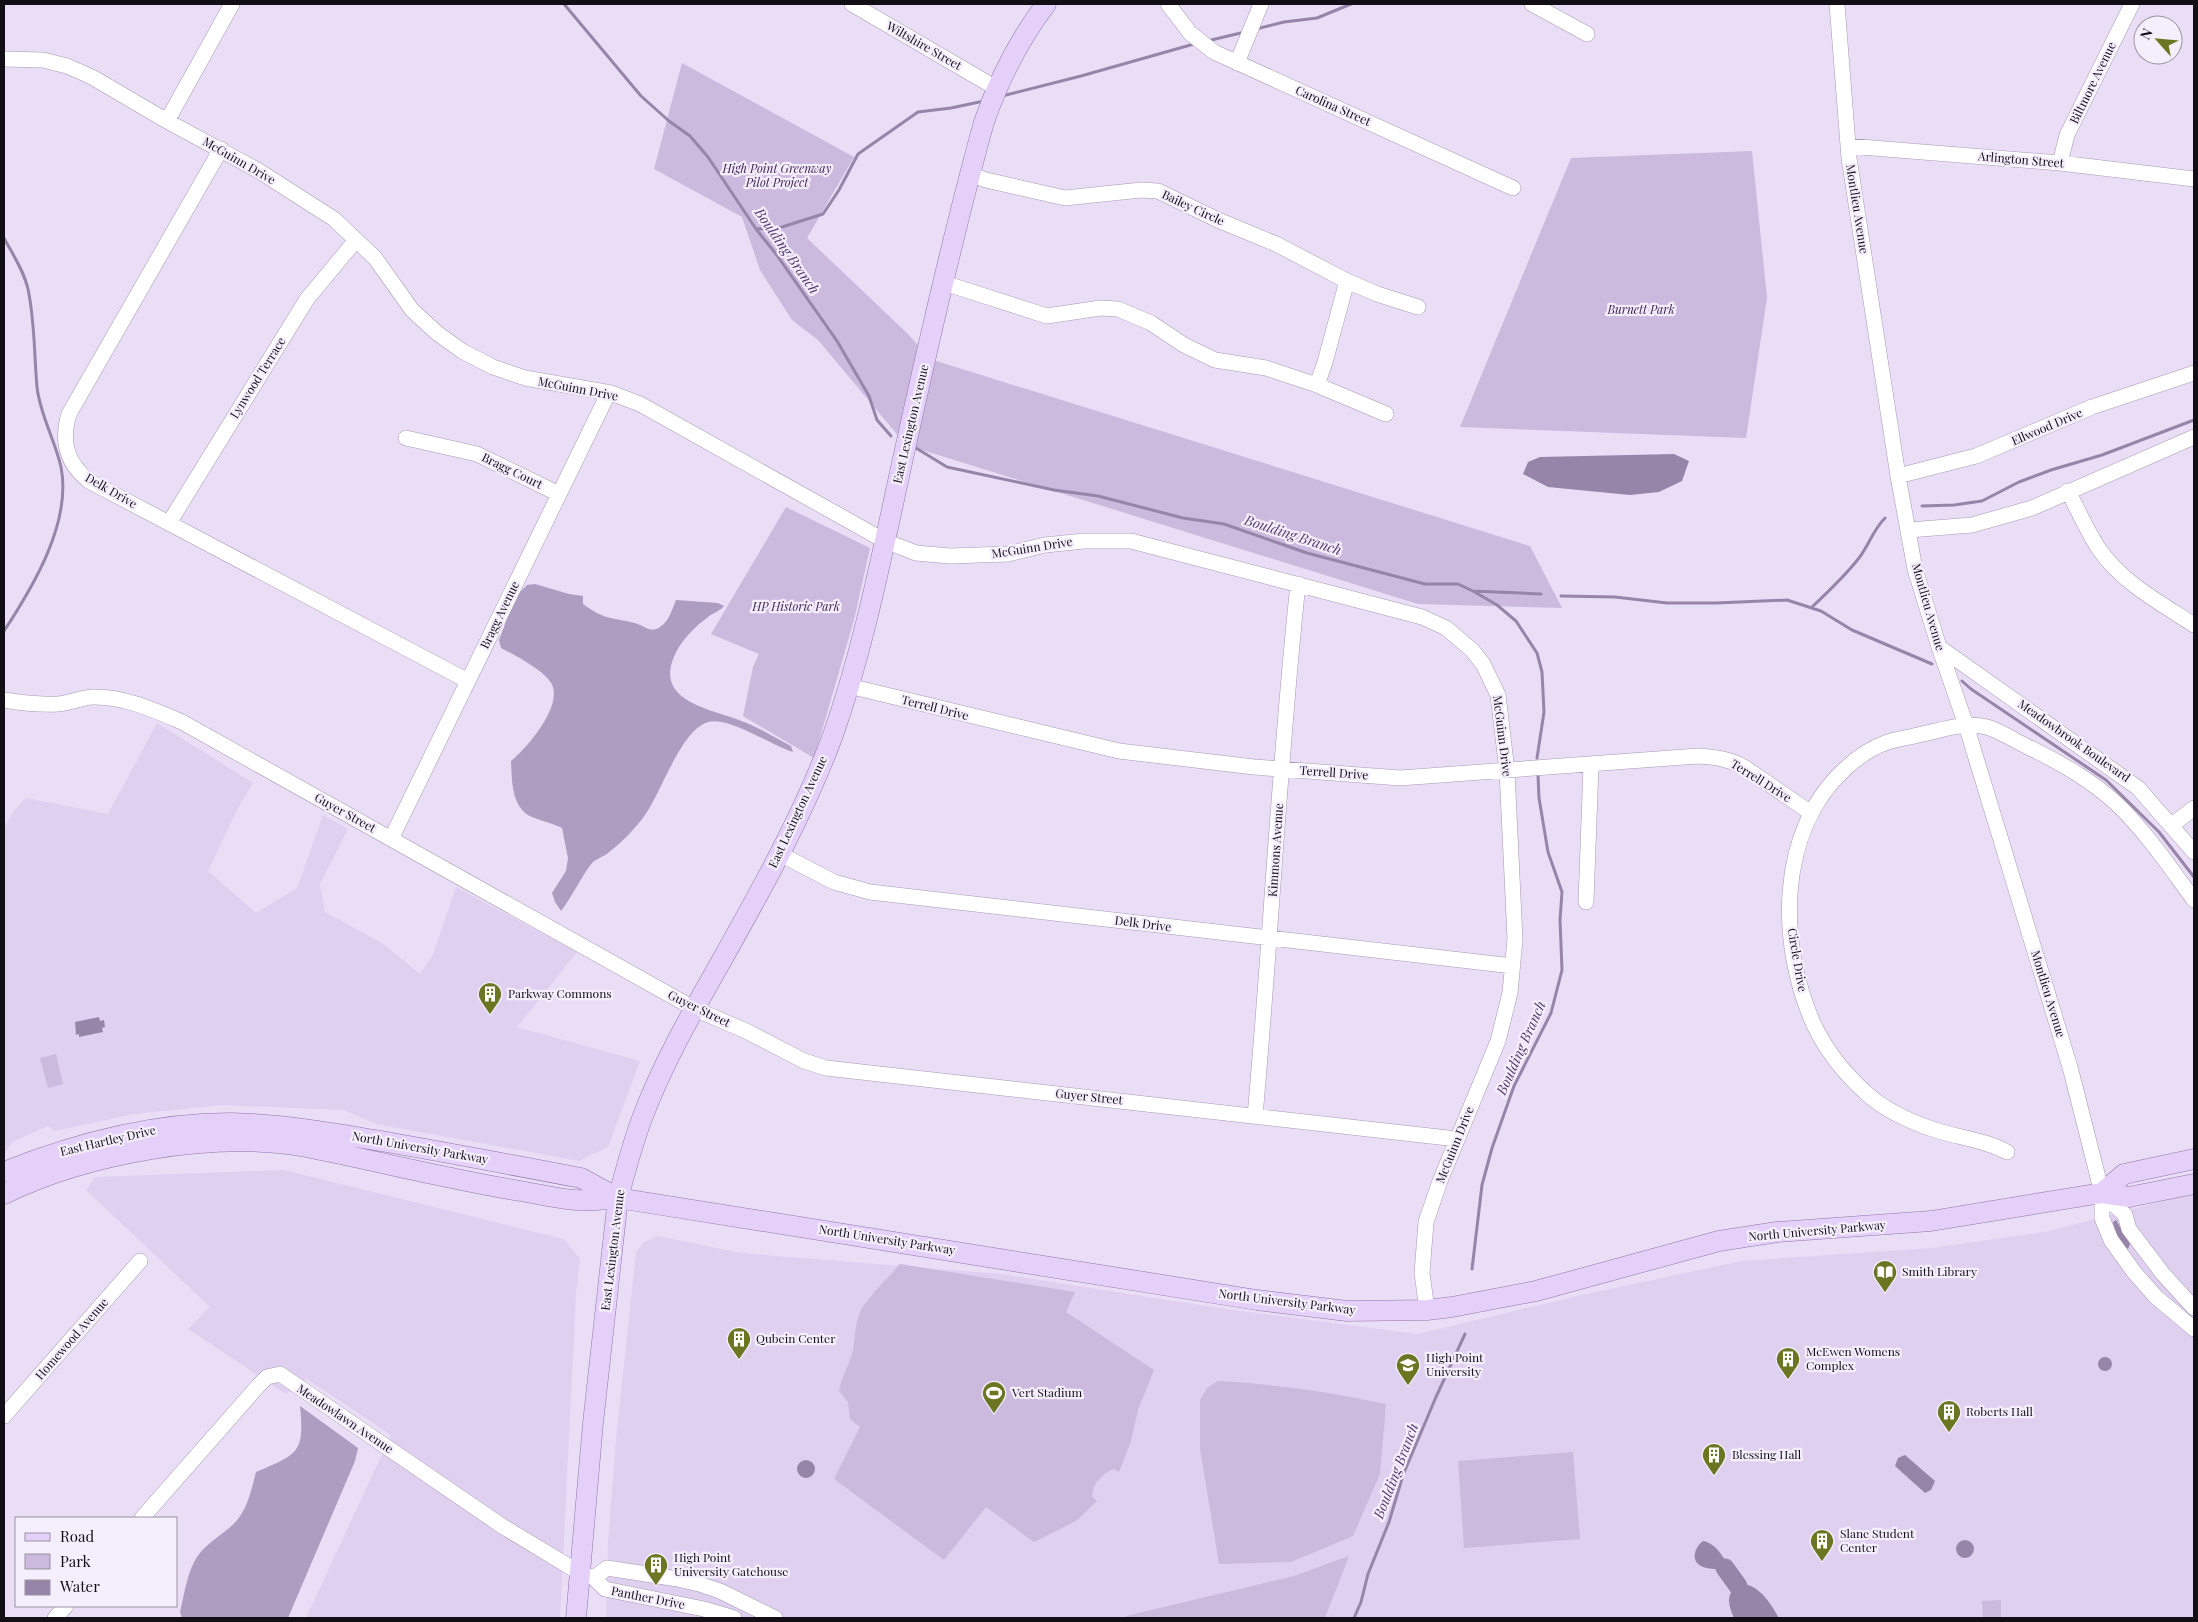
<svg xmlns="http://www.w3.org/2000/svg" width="2198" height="1622" viewBox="0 0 2198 1622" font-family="'Playfair Display',serif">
  <rect width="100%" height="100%" fill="#eadef7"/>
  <path fill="#dfd0ef" d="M157,723L253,783L237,810L208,871L256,913L297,888L323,815L348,829L320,884L325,912L382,943L420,974L433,954L456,887L577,952L517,1027L640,1061L608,1147L579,1161L376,1124L344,1110L222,1105L134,1114L55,1131L48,1126L12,1142L7,1150L4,1152V828L13,812L26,798L108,814Z
    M284,1170L564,1239L580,1259L576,1294L560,1618H306L391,1435L307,1379L286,1394L188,1329L210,1307L86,1190L95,1177Z
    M2194,1193V1618H606L608,1543L616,1439L636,1252L644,1242L658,1236L741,1253L1001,1274L1219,1308L1418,1334L1582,1295L1742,1261L1932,1248L2049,1231Z"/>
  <path fill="#cbb9de" d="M682,63L854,157L807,238L908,334L930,359L1530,546L1562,608L1418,604L906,445L818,340L792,320L760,270L742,217L654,169Z
    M1752,151L1767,298L1746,438L1460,427L1571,158Z
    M786,507L870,548L854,620L814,758L743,716L753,667L759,654L711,634Z
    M56,1054L63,1084L48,1088L40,1058Z
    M900,1264L1075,1292L1066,1312L1154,1370L1138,1410L1131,1441L1119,1472L1113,1469C1102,1474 1093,1483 1092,1496L1097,1501L1076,1521L1034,1542L986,1507L944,1560L834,1479L860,1427L850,1419L848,1402L839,1391C842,1376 849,1365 853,1351C855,1338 855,1325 860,1312C866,1299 890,1276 900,1264Z
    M1218,1381C1275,1384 1330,1392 1386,1404L1380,1474L1353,1536L1291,1562L1219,1564L1200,1449V1400L1207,1388Z
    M1573,1452L1580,1539L1464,1548L1458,1461Z
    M1349,1556L1325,1618H1126V1616L1294,1576Z
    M2001,1600V1618H1983L1982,1601Z"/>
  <path fill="#ae9cc1" d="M535,584L569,594L583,596V604C605,620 610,617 635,623C643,625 651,634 660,627C669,621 672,610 676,600L718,603L724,606C720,611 713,613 708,617C697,625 686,636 679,647C647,701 709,708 744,722C760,728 776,738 791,746L793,752C772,746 729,716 708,722C681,730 661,793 645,815C636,828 621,843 608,853C603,857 596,859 592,863C581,877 572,897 561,911L555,902L552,893L566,871L568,858L562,828C552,823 542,821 532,817C511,808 512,780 511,761C527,748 568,701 549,680C540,669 515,655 501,648L499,640L516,596L527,585Z
    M300,1406L358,1448L355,1461L288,1618H182L180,1612C185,1593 187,1569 200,1553C210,1540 229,1531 238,1519C248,1506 252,1488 256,1472C297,1454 305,1454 300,1406Z"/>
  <path fill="#9785a9" d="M1674,454L1689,461L1682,481L1659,492L1630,495L1548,487L1523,474L1528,462L1540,457Z
    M99,1017L100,1021L104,1020L105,1027L102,1028L103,1032L79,1037V1034L76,1035L75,1022Z
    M2116,1220L2130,1244L2128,1249C2119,1244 2115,1231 2113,1222Z
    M2098 1364a7 7 0 1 1 14 0a7 7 0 1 1-14 0Z
    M1905,1455L1935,1481L1931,1490L1925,1493L1895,1466L1898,1458Z
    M797 1469a9 9 0 1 1 18 0a9 9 0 1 1-18 0Z
    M1956 1549a9 9 0 1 1 18 0a9 9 0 1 1-18 0Z
    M1703,1541C1713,1542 1723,1555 1727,1564L1722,1570C1716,1569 1706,1569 1701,1566C1690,1560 1695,1547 1703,1541Z
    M1744,1584C1761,1587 1771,1604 1779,1618H1734C1727,1603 1725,1590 1744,1584Z"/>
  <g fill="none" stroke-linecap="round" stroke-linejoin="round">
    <path stroke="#9785a9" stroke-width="3" d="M564,4L641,96L669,121L690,136L708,157L756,229L776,254L837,341L869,396L877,420L891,436
      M1256,29L1284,22L1317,18L1351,4
      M1207,41L1245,32
      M1002,96L1081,76L1194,44
      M756,229L782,227L823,214L839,190L858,154L918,112L951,108L984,101
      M4,238C13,255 24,271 28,289C35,322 34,354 37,387C40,415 55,440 61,467C72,522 33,587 4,631
      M916,448L947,467L1054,490L1098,496L1183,518L1224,524L1307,553L1425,584H1458L1473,591L1497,605L1516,621L1537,653L1542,672L1544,712L1537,758
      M1922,506L1954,505L1982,501L2019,482L2051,470L2102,455L2194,420
      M1473,591L1541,594
      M1561,596L1615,597L1667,603H1716L1787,600L1821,611L1852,630L1932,664
      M1812,607C1828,592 1845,576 1859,558C1869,545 1873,530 1885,518
      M1962,681L1971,689L2106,780L2159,832L2194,877
      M1472,1269L1482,1185L1492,1148L1514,1086L1551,1013L1562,970L1560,920L1562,892L1548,852L1539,798L1538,775
      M1354,1618L1361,1602L1368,1574L1389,1522L1403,1475L1436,1397L1465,1334"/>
    <path stroke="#9785a9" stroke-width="19" d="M1725,1568L1738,1586"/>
    <g stroke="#a59ab1" stroke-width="16">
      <path id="minor" d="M852,4L996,88
        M1168,4L1190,33L1214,52L1513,188
        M1532,4L1587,34
        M1837,4L1849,158L1898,476L1915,569L1939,647L1966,725L2070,1067L2102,1193V1218L2111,1240L2134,1272L2156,1297L2194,1329
        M4,59L43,60L67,66L92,77L167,121L259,171L334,219L375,258L412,310L437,333L462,351L493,367L525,378L611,393L640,404L885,541L916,553L950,556L1008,554L1045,545L1084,541H1131L1422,617L1446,628L1472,650L1483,664L1498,695L1507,771L1515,939L1510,993L1498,1041L1440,1181L1426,1222L1422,1273L1427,1310
        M1237,63L1261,4
        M167,121L232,4
        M1848,146L2060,163L2194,179
        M221,149L69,414C61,441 66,463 89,481L468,681
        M2060,163L2067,135L2132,4
        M1347,281L1377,294L1418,307
        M944,283L1047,316L1100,308L1118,309L1151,323L1184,345L1215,360L1266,368L1317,385L1325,362L1347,281L1276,244L1218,220L1158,191L1141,190L1065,198L986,180L969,174
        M1317,385L1386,414
        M406,438L477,454L559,494
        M1898,476L1976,456L2092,407L2194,373
        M2068,491C2078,510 2087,531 2099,549C2121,582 2162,604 2194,625
        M169,523L307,299L356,240
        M1909,530L1972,525L2032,508L2194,437
        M1939,647L2138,788L2194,852
        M849,686L1119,751L1254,767L1400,778L1698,756C1715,757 1729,759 1744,767L1811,813
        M4,700C22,703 39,705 58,704C69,703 81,698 92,697C123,696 154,710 182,722L695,1009L746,1031L804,1061L826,1068L1457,1139
        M2172,825L2194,808
        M391,839L607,396L611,393
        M780,854L834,882L870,892L1513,966
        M1586,902L1591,765
        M1255,1116C1271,939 1279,761 1298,584
        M2007,1152C1985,1140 1960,1138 1935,1130C1911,1122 1884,1110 1865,1092C1844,1073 1826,1050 1814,1025C1778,945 1776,831 1846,768C1857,758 1871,748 1885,743C1895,739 1907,738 1918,735C1939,731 1965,721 1987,727C2000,731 2014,740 2026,746C2059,762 2094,781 2121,808C2149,836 2171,869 2194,900
        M2102,1193L2125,1215L2129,1229L2163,1274L2194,1308
        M4,1416L140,1261
        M142,1518L259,1385L267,1377L280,1374L502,1526L580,1573L594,1578L605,1589L704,1609L734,1618
        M594,1578L607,1568L678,1579L699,1584L720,1591L775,1618
        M55,1618L66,1606"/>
    </g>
    <g stroke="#8f78a6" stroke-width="21">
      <path id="major" d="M4,1172C76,1143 153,1123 231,1123C285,1124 339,1134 392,1143C455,1154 518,1166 581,1178L618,1198
        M2102,1193L2124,1174L2194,1159
        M4,1194C86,1154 214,1130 306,1147C377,1161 448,1179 520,1191C539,1194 557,1199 576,1200C589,1202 604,1199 618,1198L1257,1300L1347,1311L1427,1310L1452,1307L1536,1291L1719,1241L1777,1232L1931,1221L2102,1193L2129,1197L2194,1184
        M576,1618L593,1423L618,1198C625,1172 632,1146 641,1121C661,1067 690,1016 718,967C760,892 803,816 833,735C864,647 882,554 902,463C927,349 953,234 984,122C999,79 1019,40 1046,4"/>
    </g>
    <use href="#minor" stroke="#fff" stroke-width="15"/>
    <use href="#major" stroke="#e4d0f8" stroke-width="20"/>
  </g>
  <defs>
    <g id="building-pin" transform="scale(1.25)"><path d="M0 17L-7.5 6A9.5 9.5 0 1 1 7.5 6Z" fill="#6a7621" stroke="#f5eefd"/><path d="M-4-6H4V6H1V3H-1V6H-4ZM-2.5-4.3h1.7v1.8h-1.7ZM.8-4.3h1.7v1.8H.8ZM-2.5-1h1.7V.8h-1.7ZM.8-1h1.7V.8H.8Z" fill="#fff"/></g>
    <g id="library-pin" transform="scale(1.25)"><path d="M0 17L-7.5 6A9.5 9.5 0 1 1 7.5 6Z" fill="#6a7621" stroke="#f5eefd"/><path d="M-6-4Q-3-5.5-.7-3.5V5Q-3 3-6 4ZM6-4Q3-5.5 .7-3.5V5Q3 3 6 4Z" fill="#fff"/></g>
    <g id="university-pin" transform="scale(1.25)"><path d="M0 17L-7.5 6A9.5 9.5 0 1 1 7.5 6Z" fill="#6a7621" stroke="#f5eefd"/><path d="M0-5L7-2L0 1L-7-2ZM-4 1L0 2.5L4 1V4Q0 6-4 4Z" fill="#fff"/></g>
    <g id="stadium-pin" transform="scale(1.25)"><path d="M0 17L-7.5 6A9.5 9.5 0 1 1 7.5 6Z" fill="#6a7621" stroke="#f5eefd"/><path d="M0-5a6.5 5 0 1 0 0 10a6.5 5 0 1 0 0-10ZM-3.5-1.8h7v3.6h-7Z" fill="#fff"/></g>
  </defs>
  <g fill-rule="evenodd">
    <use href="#building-pin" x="490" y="994"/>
    <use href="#library-pin" x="1885" y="1272"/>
    <use href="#building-pin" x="739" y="1339"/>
    <use href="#building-pin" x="1788" y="1359"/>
    <use href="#university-pin" x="1408" y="1365"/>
    <use href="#stadium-pin" x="994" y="1393"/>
    <use href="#building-pin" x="1949" y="1412"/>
    <use href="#building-pin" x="1714" y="1455"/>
    <use href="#building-pin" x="1822" y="1541"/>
    <use href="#building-pin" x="656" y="1565"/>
  </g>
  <g text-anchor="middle" stroke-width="4.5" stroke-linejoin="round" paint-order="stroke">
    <g font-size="12" fill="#120e16" stroke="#f5eefd">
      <text transform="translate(924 46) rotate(30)" y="4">Wiltshire Street</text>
      <text transform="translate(2093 83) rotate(-64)" y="4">Biltmore Avenue</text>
      <text transform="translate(1333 106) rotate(24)" y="4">Carolina Street</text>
      <text transform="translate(2021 160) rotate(5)" y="4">Arlington Street</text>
      <text transform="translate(239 161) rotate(30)" y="4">McGuinn Drive</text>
      <text transform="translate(1193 208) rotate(25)" y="4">Bailey Circle</text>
      <text transform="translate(1857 209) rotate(81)" y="4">Montlieu Avenue</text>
      <text transform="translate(258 378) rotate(-58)" y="4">Lynwood Terrace</text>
      <text transform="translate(578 389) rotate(11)" y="4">McGuinn Drive</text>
      <text transform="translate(911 424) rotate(-77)" y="4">East Lexington Avenue</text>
      <text transform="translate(2047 427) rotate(-23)" y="4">Ellwood Drive</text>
      <text transform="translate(512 471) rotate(26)" y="4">Bragg Court</text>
      <text transform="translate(111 491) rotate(30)" y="4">Delk Drive</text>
      <text transform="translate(1032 548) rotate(-9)" y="4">McGuinn Drive</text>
      <text transform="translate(1928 607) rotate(74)" y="4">Montlieu Avenue</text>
      <text transform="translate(500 615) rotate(-64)" y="4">Bragg Avenue</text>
      <text transform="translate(935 708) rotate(14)" y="4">Terrell Drive</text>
      <text transform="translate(1502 736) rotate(83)" y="4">McGuinn Drive</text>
      <text transform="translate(2074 741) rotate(35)" y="4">Meadowbrook Boulevard</text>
      <text transform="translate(1334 773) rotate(4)" y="4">Terrell Drive</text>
      <text transform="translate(1761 781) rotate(32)" y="4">Terrell Drive</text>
      <text transform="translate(798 812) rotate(-65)" y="4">East Lexington Avenue</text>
      <text transform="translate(345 813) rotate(29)" y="4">Guyer Street</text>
      <text transform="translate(1276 850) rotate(-86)" y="4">Kimmons Avenue</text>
      <text transform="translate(1143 924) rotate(7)" y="4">Delk Drive</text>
      <text transform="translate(1797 960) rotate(80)" y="4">Circle Drive</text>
      <text transform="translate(2048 994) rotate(73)" y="4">Montlieu Avenue</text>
      <text transform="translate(699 1009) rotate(26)" y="4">Guyer Street</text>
      <text transform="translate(1089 1097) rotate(6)" y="4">Guyer Street</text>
      <text transform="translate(108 1141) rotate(-13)" y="4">East Hartley Drive</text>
      <text transform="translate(1455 1145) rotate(-68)" y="4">McGuinn Drive</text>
      <text transform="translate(420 1148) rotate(10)" y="4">North University Parkway</text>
      <text transform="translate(1817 1231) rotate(-5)" y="4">North University Parkway</text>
      <text transform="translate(887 1240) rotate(9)" y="4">North University Parkway</text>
      <text transform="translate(613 1250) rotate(-83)" y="4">East Lexington Avenue</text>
      <text transform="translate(1287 1302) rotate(7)" y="4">North University Parkway</text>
      <text transform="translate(72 1339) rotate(-49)" y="4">Homewood Avenue</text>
      <text transform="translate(345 1419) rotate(34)" y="4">Meadowlawn Avenue</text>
      <text transform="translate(648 1598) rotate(11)" y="4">Panther Drive</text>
    </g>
    <g font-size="12" font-style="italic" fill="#3f2455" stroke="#f5eefd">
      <text x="777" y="173">High Point Greenway<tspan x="777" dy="14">Pilot Project</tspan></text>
      <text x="1641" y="314">Burnett Park</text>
      <text x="796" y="611">HP Historic Park</text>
    </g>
    <g font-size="12" fill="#120e16" stroke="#f5eefd" text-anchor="start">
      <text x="508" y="998">Parkway Commons</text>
      <text x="1902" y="1276">Smith Library</text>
      <text x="756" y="1343">Qubein Center</text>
      <text x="1806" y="1356">McEwen Womens<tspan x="1806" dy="14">Complex</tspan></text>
      <text x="1426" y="1362">High Point<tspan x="1426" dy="14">University</tspan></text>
      <text x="1012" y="1397">Vert Stadium</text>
      <text x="1966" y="1416">Roberts Hall</text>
      <text x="1732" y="1459">Blessing Hall</text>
      <text x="1840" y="1538">Slane Student<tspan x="1840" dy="14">Center</tspan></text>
      <text x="674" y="1562">High Point<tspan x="674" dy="14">University Gatehouse</tspan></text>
    </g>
    <g font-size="14" font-style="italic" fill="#53396b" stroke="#f5eefd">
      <text transform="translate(787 251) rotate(55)" y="5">Boulding Branch</text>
      <text transform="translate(1293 535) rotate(18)" y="5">Boulding Branch</text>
      <text transform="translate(1521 1048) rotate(-66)" y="5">Boulding Branch</text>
      <text transform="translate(1396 1471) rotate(-69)" y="5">Boulding Branch</text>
    </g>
  </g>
  <rect width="2198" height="1622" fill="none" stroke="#120e16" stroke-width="10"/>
  <rect x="15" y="1517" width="162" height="90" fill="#f5eefd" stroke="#9a94a1"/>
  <rect x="25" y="1533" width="25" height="8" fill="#e4d0f8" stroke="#9a94a1"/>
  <text x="60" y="1542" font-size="15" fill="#120e16">Road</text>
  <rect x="25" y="1554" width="25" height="15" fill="#cbb9de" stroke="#9a94a1"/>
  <text x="60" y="1567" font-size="15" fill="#120e16">Park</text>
  <rect x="25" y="1580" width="25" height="15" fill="#9785a9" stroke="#9a94a1"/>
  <text x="60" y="1592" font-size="15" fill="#120e16">Water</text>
  <g transform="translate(2158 40) rotate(297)"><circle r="24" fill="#f5eefd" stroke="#9a94a1"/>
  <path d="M0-4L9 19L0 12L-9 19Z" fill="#6a7621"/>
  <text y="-8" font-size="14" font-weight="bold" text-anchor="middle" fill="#120e16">N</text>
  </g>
</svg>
